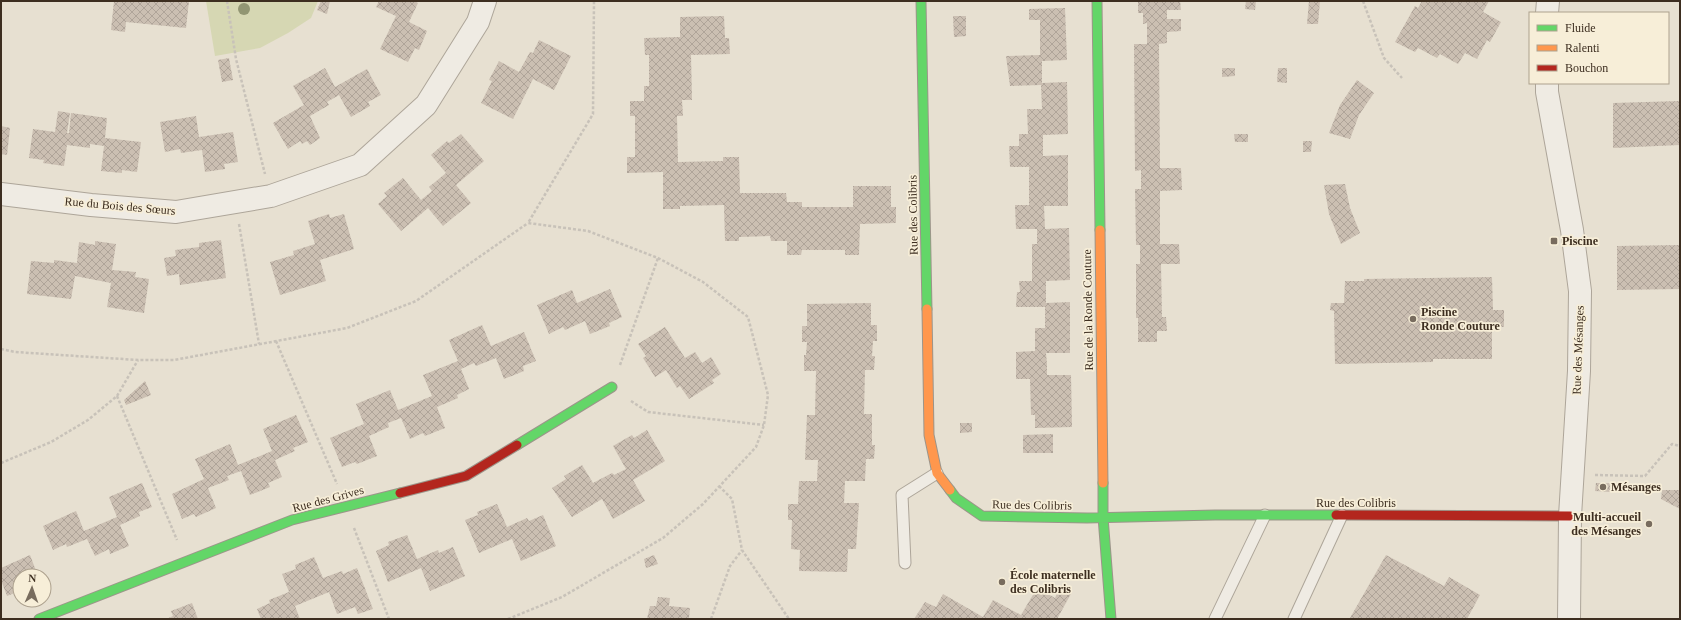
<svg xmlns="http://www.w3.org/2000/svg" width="1681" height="620" viewBox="0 0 1681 620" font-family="Georgia,serif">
  <defs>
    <pattern id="building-cross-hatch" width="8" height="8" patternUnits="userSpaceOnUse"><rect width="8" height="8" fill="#cbbfb2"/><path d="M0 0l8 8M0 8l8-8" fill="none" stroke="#afa499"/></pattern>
  </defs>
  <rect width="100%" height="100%" fill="#e7e0d1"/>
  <path fill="#d6d7b3" d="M206,1H318L311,18L288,33L260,48L215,56Z"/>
  <path fill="url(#building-cross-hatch)" d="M114,1H189L186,28L126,22L125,32L111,30Z
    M321,1H330L327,14L317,10Z
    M379,1H415L418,3L409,22L427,31L419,50L415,48L408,62L380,49L396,16L376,7Z
    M1138,1H1180L1181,10H1167V19H1181V31L1167,32V43L1159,44L1160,168H1181L1182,190L1160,191V244H1179L1180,264H1161L1162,317H1166L1167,331H1157V342H1138V318H1136V264H1140V245H1136L1135,189H1141V170L1135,171L1134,44H1147V23L1143,24V13H1138Z
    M1246,1H1256L1255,10L1245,9Z
    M1309,1H1320L1318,24H1307Z
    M1422,1H1489L1483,12L1501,22L1490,42L1487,40L1477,59L1465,53L1458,64L1440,54L1437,58L1418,48L1415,52L1395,42L1415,6L1418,8Z
    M1065,8L1067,60L1042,61V83L1067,82L1068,134L1043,135V156L1068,155V206H1044L1045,229L1069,228L1070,280L1046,281V303L1070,302V353H1046L1047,364V375H1071L1072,427L1035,428V415H1031L1030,379H1016V352L1035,351V328H1045V307H1016L1017,292H1020L1019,281H1032V244H1037V229H1016L1015,205H1029V167H1010L1009,146H1019V134H1028L1027,109H1042L1041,85L1010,86L1006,56L1040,55V20H1029V9Z
    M724,16L725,38H729L730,54L691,55L692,100H682L683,116H677L678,162L723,161V157H739L740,193H786L787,202H802V207H853V186H891V207H896V223L860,224L859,255H845V250H802L801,255H787V241H771L770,236L739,237V241H725L724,205L680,206V209H663V172L627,173V157H635V116H630V101H644V86H649V55H645L644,38L680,37V17Z
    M953,16H966V36L954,37Z
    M539,40L571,56L554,90L533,79L513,119L481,103L492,81L489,80L499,61L519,72L530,52L533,53Z
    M229,58L233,80L222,82L218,60Z
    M325,68L335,87L367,69L381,95L368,102L370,106L351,117L339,95L327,102L329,105L310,116L320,138L310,145L307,141L302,144L300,141L288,149L273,123L304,105L293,86Z
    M1222,68H1235V76L1222,77Z
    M1278,68H1287V83L1277,82Z
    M1357,80L1374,93L1359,115L1350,139L1329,133L1340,105Z
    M1680,101V145L1613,148V103Z
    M58,111L70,113L67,133H69L71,113L107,118L105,138L141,142L137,172L122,170V173L101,171L104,146L90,144V148L67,145L64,166L43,163L44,160L29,158L33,129L55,132Z
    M196,116L199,137L233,132L238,162L224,164L225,169L205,172L202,150L181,153L180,149L165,152L160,122Z
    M1,126L10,128L7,155L1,154Z
    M461,134L484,161L456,185L471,203L443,226L428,208L401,231L378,204L387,196L384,193L403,178L421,200L432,191L429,187L446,173L431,155L447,141L449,143Z
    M1234,134H1248V142H1235Z
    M1303,141H1312L1311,152H1303Z
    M1345,184L1350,208L1360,233L1341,244L1329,214L1324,185Z
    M329,214L330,218L344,214L354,249L320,260L326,281L280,295L270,262L294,255L293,251L315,244L308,221Z
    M221,240L226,278L180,285L179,274L167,276L164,258L176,256L175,250L199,247V243Z
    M95,241L116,244L112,270L136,272L135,277L149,279L144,313L107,307L111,283L75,276L71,299L27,294L31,261L54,263V260L77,263L79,242L95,245Z
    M1680,245V289L1617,290V246Z
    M1492,277L1493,310H1504V327H1492V359H1433V362L1335,364L1334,311L1330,310L1331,303H1344L1345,281H1364V279Z
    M610,289L622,317L609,323L610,326L590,334L585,321L565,330L563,327L549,334L537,305L572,290L577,303Z
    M871,303V325H877V341H873L872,356H875L874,370H865L864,414H872V445H875L874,459H866L865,481H845L844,503H859L856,549H848L847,572L799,571L800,550L791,549L792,520H788V504H798L799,481H817L818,460H805L807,415H815L816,371H804V355H806L807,342H802V326H807V304Z
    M482,325L491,346L524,332L536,361L523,366L524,371L504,379L496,358L476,366L474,363L461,369L469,389L457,395L458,398L437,407L445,428L425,436L423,433L410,439L401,418L388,423L389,427L369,436L377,456L357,464L355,462L342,467L330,438L364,424L356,404L390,390L398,410L432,396L423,375L458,361L449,340Z
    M665,327L685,358L695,352L702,363L711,357L721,374L712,380L714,383L689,399L680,386L677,388L666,370L655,377L643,358L646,356L638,344Z
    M145,381L151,395L126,405L124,400Z
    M296,415L308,442L293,448L295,451L275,460L282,477L268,483L270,487L250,495L241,471L227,476L229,480L208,488L216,508L196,517L194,514L182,519L172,494L204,479L195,459L230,444L238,465L272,451L263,429Z
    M960,423H972V432L960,433Z
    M647,430L665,461L633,480L645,501L613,519L602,499L572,517L552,488L566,479L564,476L582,465L593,483L612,473L614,475L626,469L613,446L632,435L634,438Z
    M1053,434V453H1023V435Z
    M142,483L152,507L139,512L140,516L120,525L129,546L110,554L109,549L95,556L87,539L67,547L66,544L53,550L43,526L76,511L84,531L117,517L109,497Z
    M1596,483H1610V492L1595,491Z
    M1662,490H1680V509L1661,499Z
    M497,504L507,527L527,518L529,521L543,515L556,546L521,561L512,539L479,553L465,520L478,515L477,512Z
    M407,535L417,559L438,550L439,553L453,547L465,576L430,591L421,568L388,582L376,551L389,545L388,542Z
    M30,555L38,576H20V591L7,596L1,580V568Z
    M654,555L658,564L646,568L644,559Z
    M1386,555L1444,586L1449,577L1480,595L1467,619H1353L1350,618Z
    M314,557L323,578L342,571L343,574L357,568L373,609L358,614L355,607L337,614L329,592L295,606L300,619H261L257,609L270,603L269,600L289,592L282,574L296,569L295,565Z
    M1061,585L1072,592L1057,619H914L925,602L936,607L943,594L983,617L993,600L1021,615L1037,588L1055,598Z
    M658,597L670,598L669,606L690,608L689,619H647L650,606H656Z
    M192,603L198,619H166L173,616L171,611Z"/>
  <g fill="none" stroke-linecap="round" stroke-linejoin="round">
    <g stroke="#ada599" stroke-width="13">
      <path id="lane" d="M905,563L902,495L937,473
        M1215,619L1265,515
        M1294,619L1342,515"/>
    </g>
    <g stroke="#ada599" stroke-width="24">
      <path id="street" d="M1547,13L1548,1
        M1547,83V92L1572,230L1580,291L1579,371L1570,516L1569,619
        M1,194L91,205L176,212L271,196L360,165L426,105L478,22L485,1"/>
    </g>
    <g stroke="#9c958a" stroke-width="11">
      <path id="fast" d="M921,1L927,309
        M1097,1L1100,230
        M517,445L612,387
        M1103,483V517L1111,619
        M950,490L956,498L982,516L1087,518L1215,515H1336
        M39,619L292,520L400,493"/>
    </g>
    <g stroke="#9c958a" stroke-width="11">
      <path id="slow" d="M1100,230L1103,483
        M927,309L929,435L937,473L950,490"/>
    </g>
    <g stroke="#9c958a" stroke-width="11">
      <path id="jam" d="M400,493L466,476L517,445
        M1336,515L1570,516"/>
    </g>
    <path stroke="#c8c2b9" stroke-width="2.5" stroke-dasharray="3 2" stroke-linecap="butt" d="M227,1L236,59L265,174
      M1363,1L1384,58L1402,78
      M239,224L259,344
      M276,341L337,484
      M1,349L15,352L138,360H174L347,328L416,301L528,223
      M620,365L658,258
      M117,396L177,540
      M631,401L648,412L764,425
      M1,463L51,442L88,420L117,396L138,360
      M1595,475L1645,476L1672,444L1680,446
      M719,486L732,499L742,550L789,619
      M354,528L389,619
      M508,619L562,597L663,538L703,504L756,447L764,425L768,395L748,317L703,282L658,258L588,231L528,223L593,114L594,1
      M711,619L730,566L742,550"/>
    <use href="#lane" stroke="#efebe3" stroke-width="11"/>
    <use href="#street" stroke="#efebe3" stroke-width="22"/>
    <use href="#fast" stroke="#63d668" stroke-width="9"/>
    <use href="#slow" stroke="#ff974d" stroke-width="9"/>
    <use href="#jam" stroke="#b3261e" stroke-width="9"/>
  </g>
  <circle fill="#929673" cx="244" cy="9" r="6"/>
  <g fill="#786c5e" stroke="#f7eed8" stroke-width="1.5">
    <rect x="1550" y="237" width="8" height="8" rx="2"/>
    <circle cx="1413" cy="319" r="4"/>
    <circle cx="1603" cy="487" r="4"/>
    <circle cx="1649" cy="524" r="4"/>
    <circle cx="1002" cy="582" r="4"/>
  </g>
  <g text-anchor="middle" stroke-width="3.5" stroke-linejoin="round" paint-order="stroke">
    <g font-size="12" fill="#3d2e20" stroke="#f7eed8">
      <text transform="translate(120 206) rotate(5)" y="4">Rue du Bois des Sœurs</text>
      <text transform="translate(913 215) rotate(-91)" y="4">Rue des Colibris</text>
      <text transform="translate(1088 310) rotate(-91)" y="4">Rue de la Ronde Couture</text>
      <text transform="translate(1578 350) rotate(-88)" y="4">Rue des Mésanges</text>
      <text transform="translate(328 499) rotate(-15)" y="4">Rue des Grives</text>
      <text x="1356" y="507">Rue des Colibris</text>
      <text transform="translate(1032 505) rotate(1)" y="4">Rue des Colibris</text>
    </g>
    <g font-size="12" font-weight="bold" fill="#3d2e20" stroke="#f7eed8" text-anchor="start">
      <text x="1562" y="245">Piscine</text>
      <text x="1421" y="316">Piscine<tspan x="1421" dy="14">Ronde Couture</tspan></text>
      <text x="1611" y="491">Mésanges</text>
      <text x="1641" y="521" text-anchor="end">Multi-accueil<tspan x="1641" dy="14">des Mésanges</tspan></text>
      <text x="1010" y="579">École maternelle<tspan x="1010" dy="14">des Colibris</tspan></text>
    </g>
  </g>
  <rect width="1681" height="620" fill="none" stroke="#3d2e20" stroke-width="4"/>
  <rect x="1529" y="12" width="140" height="72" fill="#f7eed8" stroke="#ada18e"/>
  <rect x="1537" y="25" width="20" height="6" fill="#63d668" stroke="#ada18e"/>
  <text x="1565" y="32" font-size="12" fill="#3d2e20">Fluide</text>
  <rect x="1537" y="45" width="20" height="6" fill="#ff974d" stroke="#ada18e"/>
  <text x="1565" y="52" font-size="12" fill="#3d2e20">Ralenti</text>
  <rect x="1537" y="65" width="20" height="6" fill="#b3261e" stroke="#ada18e"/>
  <text x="1565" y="72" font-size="12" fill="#3d2e20">Bouchon</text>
  <g transform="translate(32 588) rotate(2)"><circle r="19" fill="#f7eed8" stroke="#ada18e"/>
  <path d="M0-3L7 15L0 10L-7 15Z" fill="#786c5e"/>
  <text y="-6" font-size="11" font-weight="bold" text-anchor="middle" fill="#3d2e20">N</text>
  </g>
</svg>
